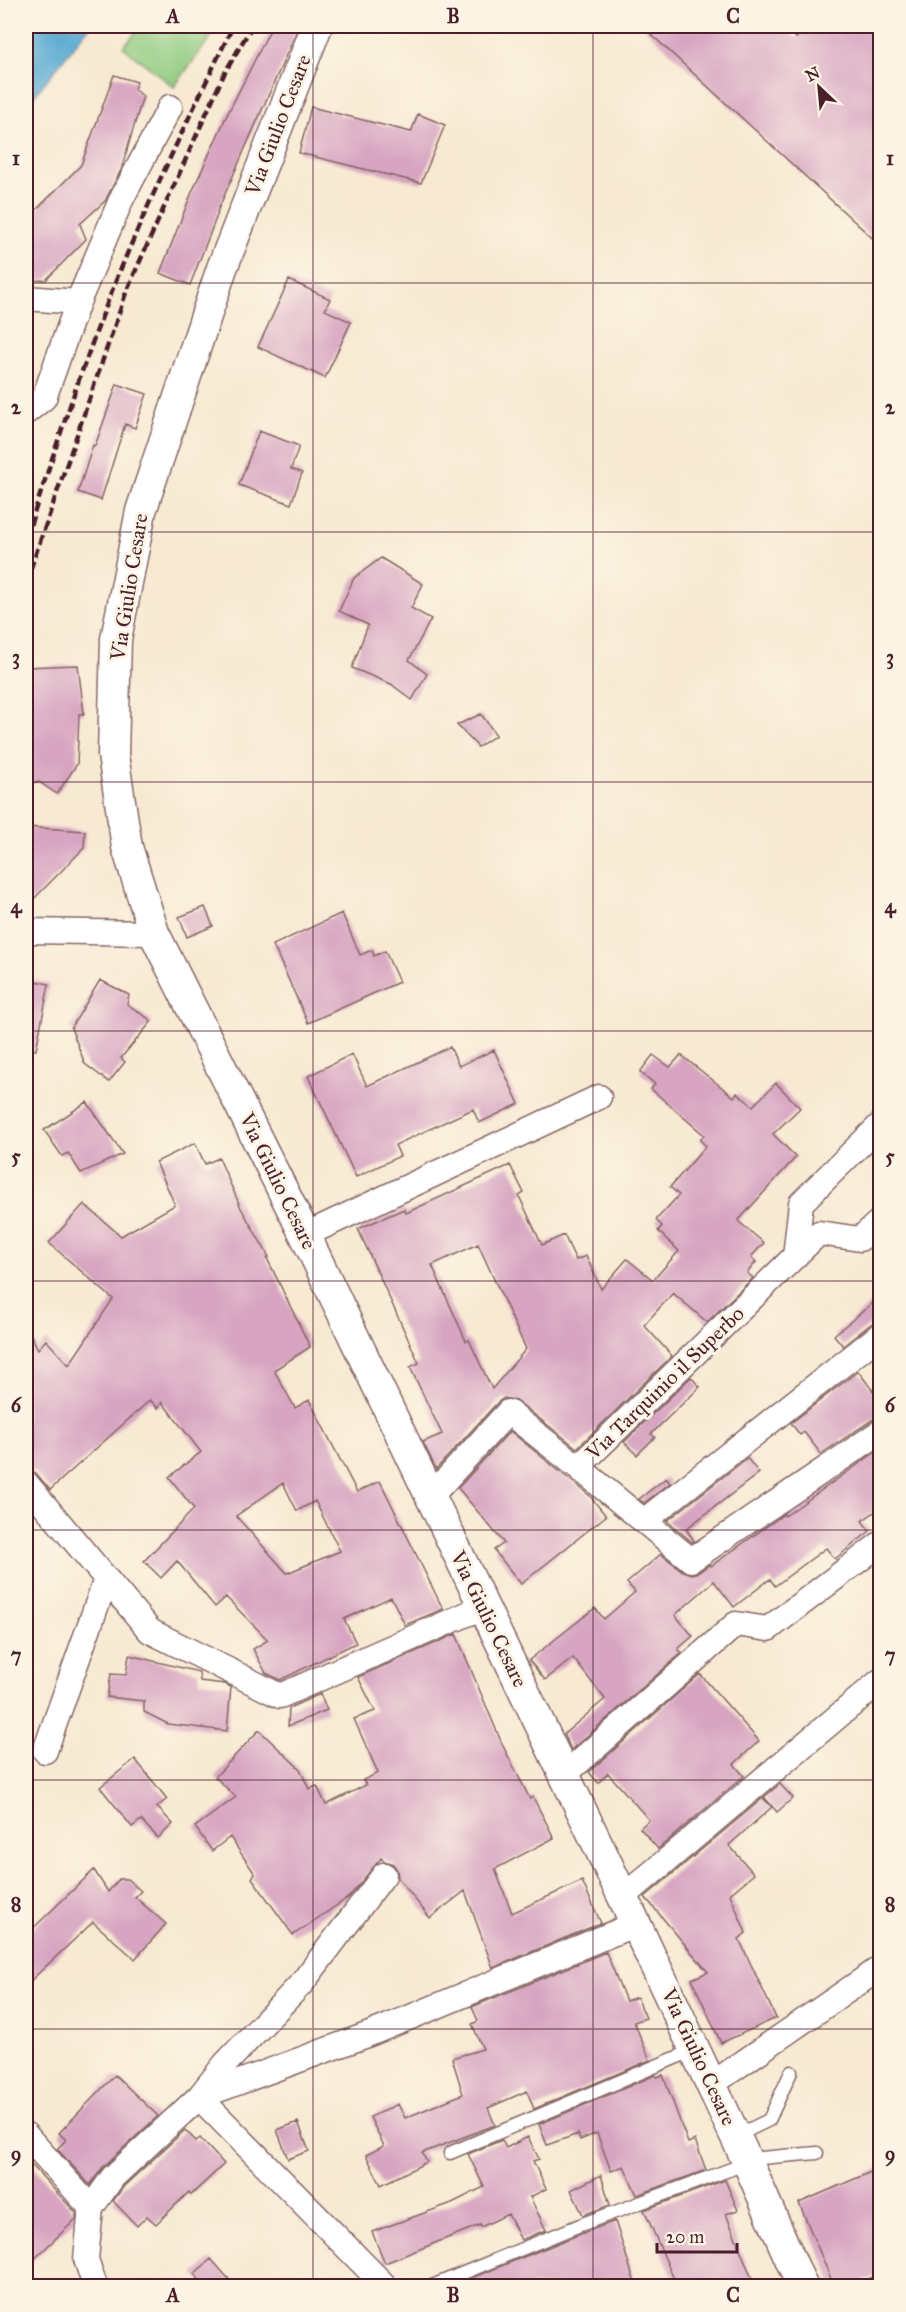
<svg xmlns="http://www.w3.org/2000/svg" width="906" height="2312" viewBox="0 0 906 2312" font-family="'IM FELL Great Primer',serif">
  <rect width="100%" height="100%" fill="#fcf5e5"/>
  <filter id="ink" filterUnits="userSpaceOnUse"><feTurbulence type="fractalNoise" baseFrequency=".0167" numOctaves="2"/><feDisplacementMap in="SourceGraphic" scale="12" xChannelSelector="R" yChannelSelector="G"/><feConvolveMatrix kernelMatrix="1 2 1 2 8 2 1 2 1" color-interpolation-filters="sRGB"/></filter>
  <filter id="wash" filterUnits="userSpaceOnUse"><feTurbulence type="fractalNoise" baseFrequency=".008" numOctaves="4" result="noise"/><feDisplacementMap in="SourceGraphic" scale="24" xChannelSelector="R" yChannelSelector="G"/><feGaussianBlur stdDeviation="1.35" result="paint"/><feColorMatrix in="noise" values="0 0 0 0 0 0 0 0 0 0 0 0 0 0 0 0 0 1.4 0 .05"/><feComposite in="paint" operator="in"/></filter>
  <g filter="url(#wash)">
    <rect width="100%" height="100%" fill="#f7e9d2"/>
    <path fill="#8eca7f" stroke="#6c7455" stroke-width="1.5" d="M141,26H219L174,87L123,47Z"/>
    <path fill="#56a9d1" stroke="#50647e" stroke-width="1.5" d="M26,26H90L26,106Z"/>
    <g id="blocks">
      <path fill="#d7a4c1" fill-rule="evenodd" d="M272,26H299L217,212L218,213L190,285L160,273L192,192L226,117Z
        M642,26H783L796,38L810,26H868L880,38V245Z
        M114,75L137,82L134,89L143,96L121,170L105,201L80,224L86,239L46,280L26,281V220L81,165Z
        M311,107L411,132L418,114L445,125L421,183L299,153Z
        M289,280L330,299L325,310L351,322L325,378L258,347Z
        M117,384L147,394L135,428L125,424L101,500L78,492L93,445L95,446Z
        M259,431L299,446L291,469L302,473L291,504L239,485Z
        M381,558L423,584L411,608L431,619L409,660L427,674L412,700L391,684L352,668L368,625L339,611L354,578Z
        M78,665L84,714H79L77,764L57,794L39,782L26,783V667Z
        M481,714L496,735L478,747L457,725Z
        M26,827L85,831L84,848L26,907V866H28Z
        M205,907L213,926L187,937L179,917Z
        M342,913L360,955L372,950L374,956L385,951L399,982L308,1023L273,945Z
        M26,979L49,984L36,1050L26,1049Z
        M100,980L129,995L127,1004L152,1021L121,1058L125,1062L109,1082L85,1064L71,1028Z
        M450,1047L459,1066L494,1050L519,1104L479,1123L473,1109L395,1145L400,1156L356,1177L308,1076L352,1054L367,1086Z
        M653,1055L670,1067L681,1055L734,1097L737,1093L753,1106L776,1083L800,1108L773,1134L796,1157L738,1221L764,1243L751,1257L756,1262L747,1273L753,1278L707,1322L673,1293L644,1325L672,1356L577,1448L517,1401L504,1398L498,1402L436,1469L423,1442L442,1434L410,1367L419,1363L358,1229L404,1209L406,1213L510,1165L524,1193L519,1196L542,1245L564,1235L576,1260L586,1256L601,1289L627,1259L653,1280L679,1251L658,1231L662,1226L656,1220L679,1195L670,1187L706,1146L700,1140L704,1135L651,1089L655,1084L640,1072ZM478,1244L526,1349L492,1389L469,1340L466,1341L432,1265Z
        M87,1102L123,1154L81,1173L68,1153L62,1156L44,1130Z
        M195,1143L205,1164L219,1158L241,1208L269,1257L267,1258L310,1347L274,1370L295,1408L309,1400L357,1492L380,1481L443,1609L405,1625L391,1597L344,1619L356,1643L280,1680L266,1673L253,1649L268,1640L226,1597L215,1607L177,1561L161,1578L144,1561L194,1509L169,1477L201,1452L162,1402L158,1408L150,1400L50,1490L36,1473L26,1469V1326L38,1349L46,1340L69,1365L113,1299L49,1243L84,1204L121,1236L175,1205L156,1162ZM283,1483L297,1511L315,1501L340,1551L287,1573L236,1516Z
        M880,1297V1321L871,1324L843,1346L834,1335Z
        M858,1371L880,1400V1418L872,1420L821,1454L804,1432L800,1435L791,1423Z
        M691,1377L700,1387L651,1434L655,1437L637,1455L624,1442Z
        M510,1431L590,1496L606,1516L521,1584L494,1550L504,1543L458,1488Z
        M880,1449V1508L862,1521L870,1531L835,1559L826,1548L775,1586L770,1579L734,1607L714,1581L675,1615L693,1636L678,1649L682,1653L571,1750L564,1734L605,1699L573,1658L545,1680L529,1660L595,1608L604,1619L635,1592L627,1583L661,1554L683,1571L691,1574L699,1572L710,1564L711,1566L784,1514L785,1516Z
        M747,1458L759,1473L686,1529L694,1541L692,1542L667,1521Z
        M666,1478L670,1483L644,1503L639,1499Z
        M456,1634L503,1746L530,1799L533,1797L554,1838L495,1869L512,1913L582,1881L601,1923L493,1968L465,1891L430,1918L398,1878L397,1870L393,1864L384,1861L381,1858L349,1897L293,1935L252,1878L255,1874L230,1837L212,1851L195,1827L236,1797L215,1777L259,1730L300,1769L309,1789L317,1786L326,1805L366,1785L363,1780L378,1773L354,1719L375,1711L358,1677Z
        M129,1655L199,1672L200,1681L225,1684L231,1687L227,1731L168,1724L144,1712V1701L107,1697L111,1674L126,1675Z
        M700,1674L759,1741L734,1764L744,1776L658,1849L640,1828L649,1820L608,1773L598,1783L589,1772Z
        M320,1694L327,1710L288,1726L289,1708Z
        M135,1759L167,1799L157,1807L173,1824L158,1838L141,1820L132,1827L100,1787Z
        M780,1784L793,1798L777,1812L764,1797Z
        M763,1798L772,1807L729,1845L754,1874L730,1894L746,1933L739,1939L776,2018L721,2043L692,1979L708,1972L645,1897Z
        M94,1870L108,1892L119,1879H127L141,1891L135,1897L166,1924L135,1959L93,1922L26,1985V1935Z
        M606,1952L626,2001L637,1997L646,2018L634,2022L650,2060L534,2109L527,2091L488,2108L495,2125L422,2153L427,2162L381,2185L366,2155L384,2146L370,2117L398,2104L405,2118L463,2094L452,2058L483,2049L472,2024L478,2021L472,2007Z
        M115,2075L158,2116L103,2167L90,2185L57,2149L66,2140L59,2133Z
        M656,2075L657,2077L663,2075L688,2143L695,2140L706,2170L637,2195L624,2166L611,2171L597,2133L580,2140L578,2134L547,2145L539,2124Z
        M298,2122L309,2151L288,2159L277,2130Z
        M185,2130L196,2141L200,2138L224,2164L191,2195L189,2192L156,2224L147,2216L137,2226L113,2201L124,2186Z
        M528,2137L539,2159L533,2161L546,2189L530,2197L546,2230L521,2240L508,2214L481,2227L480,2225L385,2263L372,2232L452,2203L484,2187L468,2154L502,2140L506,2148Z
        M26,2159L76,2213V2219L26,2267Z
        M880,2168V2273L856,2286H834L799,2203Z
        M601,2175L610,2205L583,2215L571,2190Z
        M725,2180L738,2210L726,2214L755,2286H677L644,2210Z
        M615,2221L636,2286H452L583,2233Z
        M211,2259L235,2286H205L194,2274Z"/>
    </g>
  </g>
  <g filter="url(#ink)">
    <use href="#blocks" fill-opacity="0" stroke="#876665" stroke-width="1.5"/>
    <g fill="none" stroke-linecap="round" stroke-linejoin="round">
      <g stroke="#876665" stroke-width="15">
        <path id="service" d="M736,2136L769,2120L791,2072
          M450,2153L694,2050
          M432,2286L580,2225L761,2158L817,2153"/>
      </g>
      <g stroke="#876665" stroke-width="27">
        <path id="minor" d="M26,298L78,302
          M26,412L44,398L78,302L121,200L170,107
          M26,931L154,933
          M305,1235L599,1097
          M795,1257L801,1203L880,1125
          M578,1467L691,1560L880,1432
          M26,1483L150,1631L280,1696L483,1607
          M430,1497L508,1412L578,1467L819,1233L860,1239L880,1221
          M644,1521L880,1335
          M45,1751L106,1579
          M564,1775L736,1624L768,1629L880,1544
          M623,1897L880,1681
          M712,2084L880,1968
          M26,2135L91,2208
          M95,2286L86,2259L91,2208L113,2177L199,2097L225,2064L302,1983L384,1875
          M385,2286L199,2097L367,2035L636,1924"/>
      </g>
      <g stroke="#876665" stroke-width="33">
        <path id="tertiary" d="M317,26L222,268L141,511L116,639L113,755L127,847L154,933L305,1235L623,1897L748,2163L802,2286"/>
      </g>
      <use href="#service" stroke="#fff" stroke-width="12"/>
      <use href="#minor" stroke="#fff" stroke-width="24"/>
      <use href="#tertiary" stroke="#fff" stroke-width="30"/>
      <path stroke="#4a1f2b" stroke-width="4.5" stroke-dasharray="9 4.5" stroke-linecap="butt" d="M26,538C55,449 84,360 119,273C154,189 194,107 233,26
        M26,582L127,290L224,74L252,26"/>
    </g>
  </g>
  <path fill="none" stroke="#4a1f2b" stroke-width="1.5" stroke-opacity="0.55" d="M313,26V2286M593,26V2286M26,283H880M26,532H880M26,782H880M26,1031H880M26,1281H880M26,1530H880M26,1780H880M26,2029H880"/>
  <g text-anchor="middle" stroke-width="6" stroke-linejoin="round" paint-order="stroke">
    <g font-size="21" fill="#4a1f2b" stroke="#fcf5e5">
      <text transform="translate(278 125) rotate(-69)" y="7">Via Giulio Cesare</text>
      <text transform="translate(129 587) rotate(-81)" y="7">Via Giulio Cesare</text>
      <text transform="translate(278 1181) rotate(64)" y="7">Via Giulio Cesare</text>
      <text transform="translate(665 1383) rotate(-44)" y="7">Via Tarquinio il Superbo</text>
      <text transform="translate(489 1619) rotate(64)" y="7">Via Giulio Cesare</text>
      <text transform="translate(699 2057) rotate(65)" y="7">Via Giulio Cesare</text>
    </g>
  </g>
  <rect width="906" height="2312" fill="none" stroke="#fcf5e5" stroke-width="66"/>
  <g transform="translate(819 87) rotate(334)" stroke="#fcf5e5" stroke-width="4.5" paint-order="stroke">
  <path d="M0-4.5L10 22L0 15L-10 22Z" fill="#4a1f2b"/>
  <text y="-9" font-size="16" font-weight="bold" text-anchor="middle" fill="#4a1f2b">N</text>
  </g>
  <path d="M657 2243v9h80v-9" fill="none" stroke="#4a1f2b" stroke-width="3"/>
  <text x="666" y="2243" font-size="18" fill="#4a1f2b" stroke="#fcf5e5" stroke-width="4.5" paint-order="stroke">20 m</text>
  <rect x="33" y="33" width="840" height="2246" fill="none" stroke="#4a1f2b" stroke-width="2"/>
  <g font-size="20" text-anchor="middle" font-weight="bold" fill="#4a1f2b">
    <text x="173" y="23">A</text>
    <text x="453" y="23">B</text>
    <text x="733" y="23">C</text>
    <text x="16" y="165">1</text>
    <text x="890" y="165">1</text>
    <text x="16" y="414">2</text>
    <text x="890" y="414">2</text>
    <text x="16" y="664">3</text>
    <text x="890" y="664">3</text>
    <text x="16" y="913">4</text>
    <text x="890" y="913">4</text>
    <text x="16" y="1163">5</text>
    <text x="890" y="1163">5</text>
    <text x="16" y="1412">6</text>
    <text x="890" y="1412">6</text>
    <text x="16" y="1662">7</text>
    <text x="890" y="1662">7</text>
    <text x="16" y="1911">8</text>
    <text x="890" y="1911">8</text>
    <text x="16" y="2161">9</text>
    <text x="890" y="2161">9</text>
    <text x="173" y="2302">A</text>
    <text x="453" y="2302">B</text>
    <text x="733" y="2302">C</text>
  </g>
</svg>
